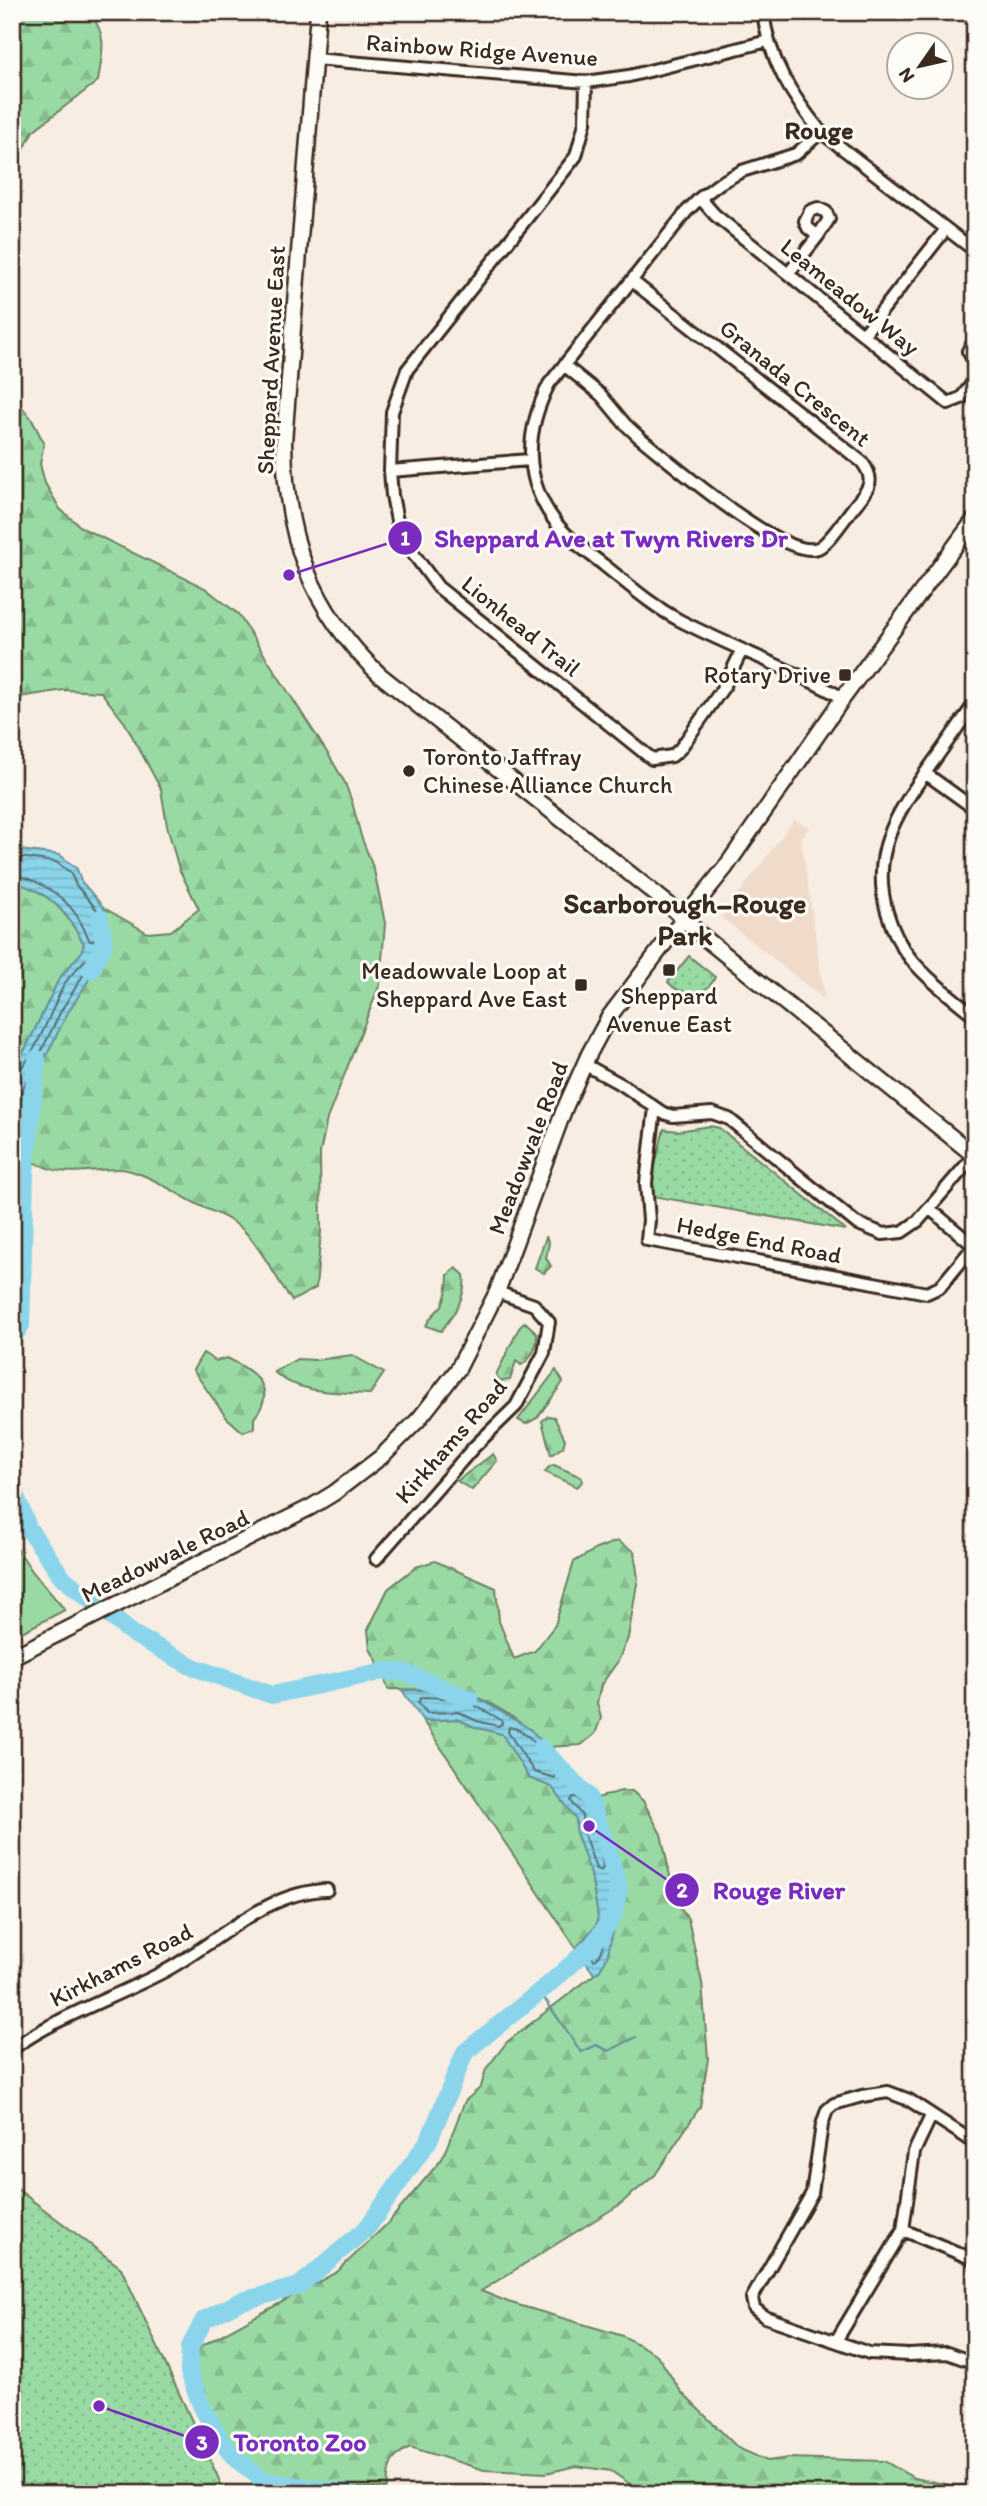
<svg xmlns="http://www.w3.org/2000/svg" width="987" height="2506" viewBox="0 0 987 2506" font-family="Itim,sans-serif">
  <defs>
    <pattern id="forest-firs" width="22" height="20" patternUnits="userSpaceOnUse" patternTransform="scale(1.75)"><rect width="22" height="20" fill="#99daa4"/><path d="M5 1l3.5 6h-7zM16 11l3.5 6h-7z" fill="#85bb8d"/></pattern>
    <pattern id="park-dots" width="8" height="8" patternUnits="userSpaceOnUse" patternTransform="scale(1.75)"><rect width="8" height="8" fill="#99daa4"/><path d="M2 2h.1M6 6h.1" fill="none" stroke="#85bb8d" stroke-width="1.8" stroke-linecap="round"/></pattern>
    <pattern id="water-rules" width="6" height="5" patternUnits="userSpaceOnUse" patternTransform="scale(1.75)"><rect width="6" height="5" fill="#8ad5eb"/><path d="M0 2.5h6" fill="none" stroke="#78b7c9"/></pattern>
  </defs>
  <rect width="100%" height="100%" fill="#f7ede3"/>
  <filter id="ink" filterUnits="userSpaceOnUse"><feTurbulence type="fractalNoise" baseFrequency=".0143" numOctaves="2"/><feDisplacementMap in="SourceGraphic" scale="14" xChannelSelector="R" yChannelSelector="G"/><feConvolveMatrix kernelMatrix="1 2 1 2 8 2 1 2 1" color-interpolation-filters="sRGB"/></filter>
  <g filter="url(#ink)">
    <path fill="#f0dbcb" d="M794,820L810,827L801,838L825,1000L721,917Z"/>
    <path fill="#99daa4" stroke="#6a8261" stroke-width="2" d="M12,1541L32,1571L65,1610L12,1637Z"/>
    <path fill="url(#forest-firs)" stroke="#6a8261" stroke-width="2" d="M12,12H89C109,37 102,52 98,81L33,131L12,172Z
      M12,395L31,418L44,443L40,464L45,483L60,509L82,528L205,588L238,614L330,757L345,783L352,802L361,836L374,870L385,923L380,984L327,1119L320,1153L321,1231L316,1288L292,1301C277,1280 264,1253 247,1234C235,1220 217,1214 201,1206C179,1196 143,1169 118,1169C87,1169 64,1179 34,1162L26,1104L27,1095C40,1068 52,1039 68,1012C89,975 110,956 104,908L148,933L171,931L199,909L179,869L167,826L161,789L125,723L101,692L64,690L20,697L12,693Z
      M12,881C50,892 66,911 84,944L81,953L59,979L27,1046L12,1071Z
      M546,1237L549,1243L546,1258L551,1266L544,1273L535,1268Z
      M456,1268L464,1275C467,1296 454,1315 441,1331L426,1326C430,1317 434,1314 440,1308C446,1301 448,1284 448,1275Z
      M525,1322L537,1333C538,1345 532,1359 521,1365L516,1361L510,1380L500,1381L496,1375L519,1328Z
      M203,1353L216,1361L227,1358C254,1371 279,1388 254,1418V1428L243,1432L226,1417L193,1370Z
      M352,1355L384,1373L370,1394C338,1392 298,1394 274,1372L297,1359L316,1360Z
      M556,1370L563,1382L537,1418L526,1424L518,1420Z
      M548,1416L554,1417L565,1439L563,1447L551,1455L542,1421Z
      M493,1454L497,1461L472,1490L457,1481Z
      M554,1465L581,1477L583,1481L577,1487L545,1472L550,1466Z
      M617,1541L634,1551L638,1578L628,1638L618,1661L601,1685L597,1703L601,1718L595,1734L581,1745L547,1747C526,1724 485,1695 454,1691C432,1688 409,1690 388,1689L382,1670L370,1649L368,1630L388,1589L416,1567L435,1561L496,1588L499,1621L514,1659L535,1651L555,1625L574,1562L596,1549Z
      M457,1719L475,1727L502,1734L529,1778L552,1787L576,1819V1832L591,1874L598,1916L596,1926L576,1948L423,1721Z
      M621,1791H632L643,1801L661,1834L675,1899L688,1919L702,1983L708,2059L700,2107L655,2175L619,2205L481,2291L508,2302L623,2336L657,2355L682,2393L738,2448L767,2461L789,2458L884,2461L914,2478L955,2486L975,2484V2494H639L637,2489L611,2471L576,2466L546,2473L484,2470L410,2447C390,2457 388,2467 387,2488H294L272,2484L237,2459L219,2436L186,2377V2368L201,2346L337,2272L388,2223L442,2159L465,2101L481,2087L486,2069L507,2042L600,1970L596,1809L590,1800Z"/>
    <path fill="url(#park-dots)" stroke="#6a8261" stroke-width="2" d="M689,956L715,977C707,997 681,997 668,982Z
      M710,1126L719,1128L728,1135L846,1230L652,1196V1177L664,1129L678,1131Z
      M12,2185L121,2268L222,2486L236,2494H12Z"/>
    <path fill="url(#water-rules)" stroke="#6a9199" stroke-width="2" d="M12,849L60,855L77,869L81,881L104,908L107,927L97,967L67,1014L27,1095L26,1104L31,1141L12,1112V1071L27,1046L59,979L81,953L84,944C67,911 50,892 12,881Z
      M402,1690L454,1691L474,1696L530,1729L547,1747L564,1775L596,1809L607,1839L616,1920L607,1957L600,1970L594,1974L576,1948L596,1926L598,1916L591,1874L576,1832V1819L552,1787L529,1778L502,1734L475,1727L457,1719L423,1721Z"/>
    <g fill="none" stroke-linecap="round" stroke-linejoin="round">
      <path stroke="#5b6e70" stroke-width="2" d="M12,856L56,862L70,872L76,885L98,911L99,927L96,940L90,941C86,933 82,924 77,916C64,896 36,877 12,875
        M12,1074C30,1071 54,1003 64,985C69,976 78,968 85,960L89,959L90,964L61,1011L21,1092L18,1108L12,1110
        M422,1697C461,1698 468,1700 501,1720L502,1724L498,1726L477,1721L458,1712L427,1713L418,1702Z
        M509,1727C531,1730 545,1757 556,1774L555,1778L534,1772L508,1732Z
        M573,1797H577C596,1816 600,1841 603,1867L601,1871L596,1869L583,1831L582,1816L571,1801Z
        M599,1933H603C606,1941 602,1957 594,1960L586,1949Z"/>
      <path stroke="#6a9199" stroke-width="2.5" d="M540,1992L581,2052L596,2045L609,2051L636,2037"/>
      <path stroke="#8ad5eb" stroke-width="18" d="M91,970L104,945L100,918
        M12,1339L21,1325L25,1174L37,1059
        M12,1485L28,1528L62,1577L133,1634L193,1667L272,1695L384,1671L406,1673L470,1699
        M351,2494L264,2481L235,2458L220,2440L201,2405L189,2372L190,2347L204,2320L239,2302L299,2286L367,2228L429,2140L465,2052L548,1985L592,1946L613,1917L619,1887L606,1843L588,1796L541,1748"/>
      <g stroke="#3b2a1e" stroke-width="16">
        <path id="minor" d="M763,12C769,60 791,95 821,132L975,251
          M314,59L586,82L629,76L768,41
          M586,82L585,123L576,156L407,370L392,412L390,471L392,495L397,521L415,556L438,587L652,759L672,756L680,749L725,685L742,650
          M821,132L796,154L742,171L720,183L700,198L687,211L549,384C525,432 522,479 557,524C570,541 589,553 605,566C628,584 652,606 679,620C733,648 790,668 843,698
          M700,198L715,215L948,403L961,398L975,380
          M818,208L826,212L829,219L818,236L808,228L805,221L810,211Z
          M788,274L818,236
          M864,334L946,229
          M975,340L968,351L975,363
          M564,365L601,395L625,424L639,437C668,460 783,561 818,548C829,543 845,518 853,508C866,491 878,483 862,462L632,281
          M390,471L530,460
          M975,703C959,725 944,747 928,769C896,814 870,854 887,912C892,929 899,945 911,959C929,981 953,998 975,1016
          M925,773L975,809
          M584,1064L624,1086L663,1113L673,1116L712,1113L729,1119L856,1223L883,1234L902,1232L918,1221L974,1156
          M655,1108L646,1183L649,1220L647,1240L927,1293L940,1287L974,1246
          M929,1208L975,1247
          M376,1559L473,1448L516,1406L544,1353L549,1322L534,1305L497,1292
          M12,2049C60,2015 114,1998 165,1971C217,1943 266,1891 327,1890
          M975,2143L909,2100L888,2092L862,2096L834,2104L827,2110L822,2125L812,2193L752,2298L754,2308L765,2317L869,2353L909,2355L947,2353L975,2363
          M903,2230L975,2260
          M836,2341L903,2230L914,2152L931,2116"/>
      </g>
      <g stroke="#3b2a1e" stroke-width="19">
        <path id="major" d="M318,12L284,442C285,537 311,610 380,675L668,904L701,935L975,1156
          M12,1657L311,1507L334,1493L381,1457L419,1419L458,1369L497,1292L564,1110L589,1054L609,1017L670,936L725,868L843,698L975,519"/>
      </g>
      <use href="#minor" stroke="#fdfcf7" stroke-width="10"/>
      <use href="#major" stroke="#fdfcf7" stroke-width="14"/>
    </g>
  </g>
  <g fill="#3b2a1e" stroke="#fdfcf7" stroke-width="2.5">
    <rect x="838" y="668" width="14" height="14" rx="3.5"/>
    <circle cx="409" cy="771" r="7"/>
    <rect x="662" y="963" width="14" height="14" rx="3.5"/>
    <rect x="574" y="978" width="14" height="14" rx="3.5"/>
  </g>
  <g text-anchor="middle" stroke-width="6" stroke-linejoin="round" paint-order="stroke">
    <g font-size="24" fill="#3b2a1e" stroke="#fdfcf7">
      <text transform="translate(482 50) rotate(4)" y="8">Rainbow Ridge Avenue</text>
      <text transform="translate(850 297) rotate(39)" y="8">Leameadow Way</text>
      <text transform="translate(271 360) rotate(-87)" y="8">Sheppard Avenue East</text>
      <text transform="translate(795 383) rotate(39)" y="8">Granada Crescent</text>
      <text transform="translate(521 626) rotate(39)" y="8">Lionhead Trail</text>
      <text transform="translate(528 1148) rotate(-69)" y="8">Meadowvale Road</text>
      <text transform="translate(759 1240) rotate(11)" y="8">Hedge End Road</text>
      <text transform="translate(451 1441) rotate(-49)" y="8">Kirkhams Road</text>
      <text transform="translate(165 1556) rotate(-26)" y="8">Meadowvale Road</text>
      <text transform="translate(121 1965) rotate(-27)" y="8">Kirkhams Road</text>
    </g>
    <g font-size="24" fill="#3b2a1e" stroke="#fdfcf7" text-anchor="end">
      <text x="831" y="683">Rotary Drive</text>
      <text x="423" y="765" text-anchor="start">Toronto Jaffray<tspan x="423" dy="28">Chinese Alliance Church</tspan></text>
      <text x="567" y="979">Meadowvale Loop at<tspan x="567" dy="28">Sheppard Ave East</tspan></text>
      <text x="669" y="1004" text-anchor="middle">Sheppard<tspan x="669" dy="28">Avenue East</tspan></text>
    </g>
    <g font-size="26" font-weight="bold" fill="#3b2a1e" stroke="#fdfcf7">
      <text x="819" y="139">Rouge</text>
    </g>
    <g font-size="28" font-weight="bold" fill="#3b2a1e" stroke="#fdfcf7">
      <text x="685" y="913">Scarborough–Rouge<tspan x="685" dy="32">Park</tspan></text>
    </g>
  </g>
  <path fill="none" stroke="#7b2cbf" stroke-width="2.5" d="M289 575L405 538M589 1826L682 1890M99 2406L202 2442"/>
  <g fill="#7b2cbf" stroke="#fdfcf7" stroke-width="2.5">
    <circle cx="289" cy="575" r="7"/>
    <circle cx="589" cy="1826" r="7"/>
    <circle cx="99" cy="2406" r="7"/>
    <circle cx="405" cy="538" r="18"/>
    <circle cx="682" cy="1890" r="18"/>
    <circle cx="202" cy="2442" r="18"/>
  </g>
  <g font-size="21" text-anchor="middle" font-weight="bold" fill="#fff">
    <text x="405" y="545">1</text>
    <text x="682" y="1897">2</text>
    <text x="202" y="2450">3</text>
  </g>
  <g font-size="26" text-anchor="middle" font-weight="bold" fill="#7b2cbf" stroke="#fdfcf7" stroke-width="6" stroke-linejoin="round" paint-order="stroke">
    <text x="611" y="547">Sheppard Ave at Twyn Rivers Dr</text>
    <text x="779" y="1899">Rouge River</text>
    <text x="300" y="2451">Toronto Zoo</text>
  </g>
  <rect width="987" height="2506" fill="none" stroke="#fdfcf7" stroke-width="42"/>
  <rect x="21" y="21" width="945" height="2464" fill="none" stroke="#3b2a1e" stroke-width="2.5" filter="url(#ink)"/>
  <g transform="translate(920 66) rotate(236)"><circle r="33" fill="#fdfcf7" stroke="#afa8a0" stroke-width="2"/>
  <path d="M0-5L12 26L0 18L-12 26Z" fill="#3b2a1e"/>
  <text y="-10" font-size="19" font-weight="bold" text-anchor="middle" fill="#3b2a1e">N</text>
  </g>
</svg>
